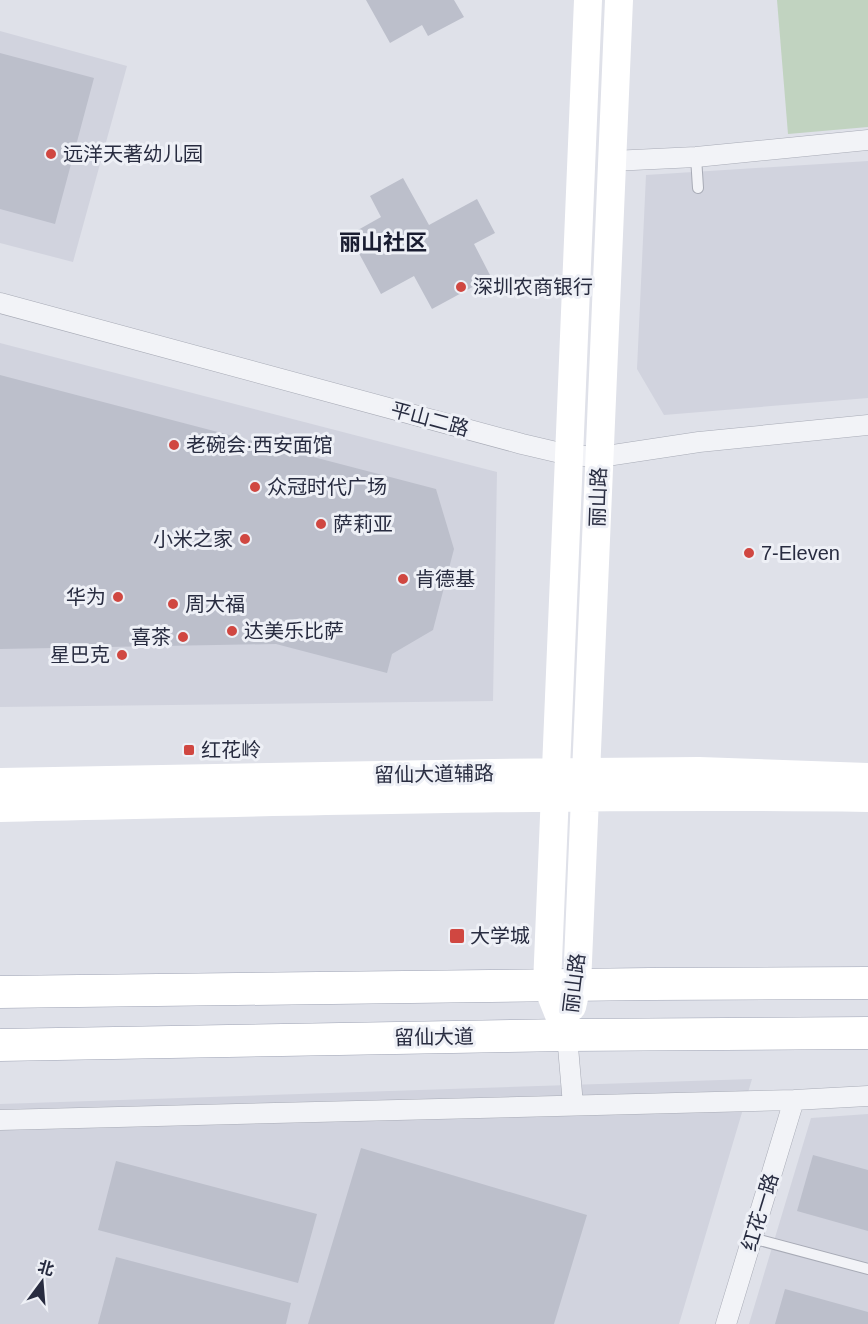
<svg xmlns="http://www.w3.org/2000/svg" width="868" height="1324" viewBox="0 0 868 1324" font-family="Helvetica,'Noto Sans SC',sans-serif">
  <rect width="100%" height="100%" fill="#dfe1e9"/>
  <path fill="#d1d3de" d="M0,31L127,66L73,262L0,243Z
    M868,161V398L664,415L637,369L646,175Z
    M0,343L497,472L493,701L0,707Z
    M752,1079L679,1324H0V1104Z
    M868,1114V1324H749L811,1118Z"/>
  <path fill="#c1d3c0" d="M777,0H868V127L788,134Z"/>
  <path fill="#bcbfcb" d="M366,0H454L464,17L428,36L422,25L390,43Z
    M0,53L94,78L55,224L0,209Z
    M403,178L429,225L477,199L495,233L474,244L491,277L432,309L414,276L381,294L349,235L381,217L370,196Z
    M0,375L436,489L454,549L433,630L392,654L387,673L276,644L0,649Z
    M361,1148L587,1215L554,1324H308Z
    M813,1155L868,1170V1231L797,1211Z
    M116,1161L317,1214L298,1283L98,1230Z
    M116,1257L291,1303L286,1324H98Z
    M785,1289L868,1312V1324H775Z"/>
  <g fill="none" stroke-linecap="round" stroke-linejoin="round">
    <g stroke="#a8abb6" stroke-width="12">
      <path id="lane" d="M696,157L698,188
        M752,1238L868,1269"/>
    </g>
    <g stroke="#a8abb6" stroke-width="21">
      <path id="street" d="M612,161L696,157L868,140
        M0,303L522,444L569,455L600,457L699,442L868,425
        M567,1035L573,1105
        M0,1120L794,1100L868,1096
        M726,1324L794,1100"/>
    </g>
    <g stroke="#9ea3b4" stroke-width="33">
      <path id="primary" d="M0,992L650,984L868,983
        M0,1045L567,1035L868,1033"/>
    </g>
    <use href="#lane" stroke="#f2f3f7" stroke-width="10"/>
    <use href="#street" stroke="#f2f3f7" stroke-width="20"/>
    <path stroke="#fff" stroke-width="28" d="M0,782L493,773L699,771L868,777
      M0,808C289,802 579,794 868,798
      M572,1007L577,985L619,0
      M567,1035L547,985L588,0"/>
    <use href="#primary" stroke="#fff" stroke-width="32"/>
  </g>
  <g fill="#d04741" stroke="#eef0f6" stroke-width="2">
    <circle cx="51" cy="154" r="6"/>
    <circle cx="461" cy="287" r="6"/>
    <circle cx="174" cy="445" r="6"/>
    <circle cx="255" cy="487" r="6"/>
    <circle cx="321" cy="524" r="6"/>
    <circle cx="245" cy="539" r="6"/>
    <circle cx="749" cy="553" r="6"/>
    <circle cx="403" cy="579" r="6"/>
    <circle cx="118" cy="597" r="6"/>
    <circle cx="173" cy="604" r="6"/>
    <circle cx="232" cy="631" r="6"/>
    <circle cx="183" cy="637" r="6"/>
    <circle cx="122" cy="655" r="6"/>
    <rect x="183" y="744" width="12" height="12" rx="3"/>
    <rect x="449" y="928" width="16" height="16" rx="3"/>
  </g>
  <g text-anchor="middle" stroke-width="6" stroke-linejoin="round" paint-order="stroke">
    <g font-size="20" fill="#282c40" stroke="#eef0f6" text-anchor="start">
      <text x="63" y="161">远洋天著幼儿园</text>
      <text x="473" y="294">深圳农商银行</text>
      <text x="186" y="452">老碗会·西安面馆</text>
      <text x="267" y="494">众冠时代广场</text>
      <text x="333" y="531">萨莉亚</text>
      <text x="233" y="546" text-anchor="end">小米之家</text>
      <text x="761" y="560">7-Eleven</text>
      <text x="415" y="586">肯德基</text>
      <text x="106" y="604" text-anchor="end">华为</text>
      <text x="185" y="611">周大福</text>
      <text x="244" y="638">达美乐比萨</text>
      <text x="171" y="644" text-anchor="end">喜茶</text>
      <text x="110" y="662" text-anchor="end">星巴克</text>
      <text x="201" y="757">红花岭</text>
      <text x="470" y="943">大学城</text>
    </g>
    <g font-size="20" fill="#282c40" stroke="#eef0f6">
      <text transform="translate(430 419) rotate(15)" y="7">平山二路</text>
      <text transform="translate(598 497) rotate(-88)" y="7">丽山路</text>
      <text transform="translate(434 774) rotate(-1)" y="7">留仙大道辅路</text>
      <text transform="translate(574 983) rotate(-83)" y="7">丽山路</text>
      <text transform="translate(434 1037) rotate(-1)" y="7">留仙大道</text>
      <text transform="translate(760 1212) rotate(-73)" y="7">红花一路</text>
    </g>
    <g font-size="22" font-weight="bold" fill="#1a1d31" stroke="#eef0f6">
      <text x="383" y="250">丽山社区</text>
    </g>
  </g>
  <g transform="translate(42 1282) rotate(16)" stroke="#eef0f6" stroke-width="4.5" paint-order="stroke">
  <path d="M0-4.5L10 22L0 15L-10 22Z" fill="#282c40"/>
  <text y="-9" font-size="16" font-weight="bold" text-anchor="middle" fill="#282c40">北</text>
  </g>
</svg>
